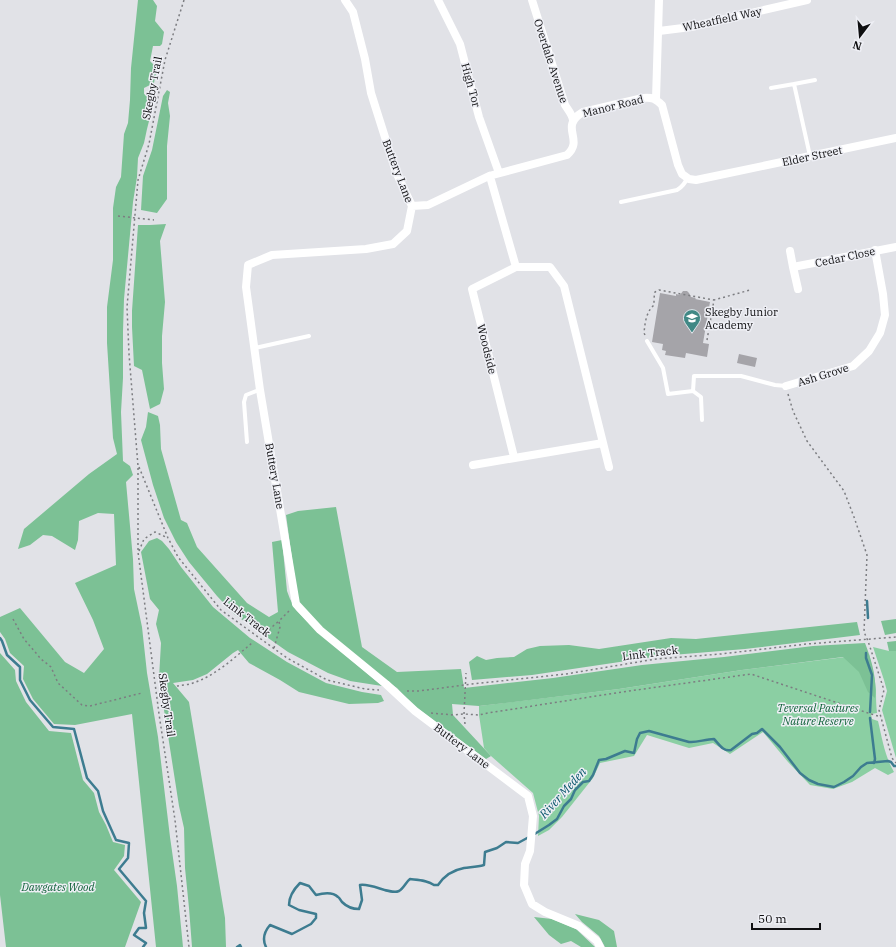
<svg xmlns="http://www.w3.org/2000/svg" width="896" height="947" viewBox="0 0 896 947" font-family="'IBM Plex Serif',serif">
  <rect width="100%" height="100%" fill="#e1e2e7"/>
  <path fill="#8bcfa3" d="M873,647L889,651H896V758L882,710L887,691L884,680Z
    M869,654C872,666 875,678 876,690C876,697 876,705 877,713L871,714L872,719L878,721C882,738 885,757 894,772L888,775L875,768L852,782L833,789L810,785L788,762L763,732L730,754L713,743L689,748L647,735L634,756L600,763L593,778L562,817L549,830L538,836L539,816L533,793L491,756L484,748L479,715V706L619,689L742,670Z"/>
  <path fill="#7cc195" d="M138,0H153L157,6L155,21L164,32L162,44L160,46H153L150,61L157,68L154,83L144,88V94L152,99V109L147,129L144,143L138,158L137,177L133,202L124,299L123,331V378L121,412L123,461L130,466L133,475L126,482L133,559L134,589L142,627L147,673L158,737L170,837L177,886L183,947H156L132,714L75,725L54,724L33,699L23,679L24,666L10,653L5,639L0,632V617L20,608L65,662L84,673L104,649L93,620L75,583L116,565L114,514L98,513L79,521L78,540L75,550L52,536L43,535L30,545L18,549L24,529L89,474L117,454L113,438L107,343V307L113,260V208L116,187L121,177L124,134L128,123L130,100L131,68Z
    M167,90L170,92L168,103L170,116L167,146V199L157,213L141,210L143,176L152,150L163,96Z
    M166,224L160,241L165,302L162,336V363L164,389L160,404L150,409L142,370L134,366L132,327V311L138,225H150Z
    M148,412L158,416L160,425L161,449L181,520L187,523L197,547L247,603L269,617L278,612L272,542L282,540L287,591L290,599L296,610L319,633L382,686L350,681L328,673L288,652L234,614L217,596L189,562L176,542L164,518L153,485L141,440L146,427Z
    M336,507L362,647L397,672L461,669L464,688L553,678L642,665L724,657L813,646L865,643C872,661 877,679 875,698L868,692L859,672L843,657L742,670L619,689L514,702L479,706L452,704L453,715L491,756L486,759L413,705L397,688L384,679L322,628L298,602L286,515L298,511Z
    M157,538L162,541L169,549L181,567L213,607L250,638L264,647L287,662L326,683L362,692L381,695L384,701L378,703L349,704L299,692L280,680L249,663L238,650L233,653L207,674L193,680L173,683L189,702L225,918L226,947H192L189,908L185,868L184,828L179,806L159,678L161,643L156,624L159,610L150,599L141,552L149,541Z
    M896,619V633L885,635L881,621Z
    M857,622L860,635L745,649L660,656L532,675L472,680L469,662L477,656L486,660L497,658L514,657L527,649L540,646L569,645L599,649L671,638L696,639Z
    M896,641V651H889L887,642Z
    M0,653L15,670L16,681L26,702L49,731L71,733L83,780L94,793L99,812L106,825L113,842L125,845L124,856L114,870L141,902L125,947H6L0,895Z
    M575,914L599,920L614,931L617,947H605L599,936L582,922Z
    M534,917L552,919L576,929L595,947H581L571,941L561,944L549,935Z"/>
  <g fill="none" stroke-linecap="round" stroke-linejoin="round">
    <path stroke="#3d7c90" stroke-width="2.5" d="M867,601L868,618
      M0,638L2,641L7,655L20,667V680L30,700L53,727L74,729L87,778L98,791L103,811L116,840L129,843L128,858L119,869L146,901L144,913L146,928H139L134,935L146,943L143,947
      M866,653V658L872,675L870,712
      M870,718L875,759L874,763
      M533,835L549,825L557,819L564,806L571,799L575,790L583,782L589,781L593,775L599,760L606,759L625,751L634,753L637,739L640,733L649,731L689,742C697,743 705,739 714,739C719,744 723,752 731,750L752,734L757,733L762,729L780,747L800,773L809,780L818,784L834,787L844,782L853,776L861,767L867,763L888,761L891,762L894,766H896
      M237,947L240,945L241,947
      M266,947C262,939 264,932 270,925L292,934L311,924L316,918V914L299,910L289,905C289,896 294,889 300,883L309,886L316,895C323,893 332,891 338,897C340,898 340,900 342,902C346,906 353,909 359,909L362,900L360,885C372,883 390,895 399,891C404,888 406,882 410,879C419,880 427,880 434,885H438C444,876 453,870 464,868C471,867 477,867 484,865L485,852L497,848L506,842L518,843L529,837"/>
  </g>
  <path fill="#a5a4a9" d="M683,291H687L689,293L691,297L696,298L695,299L710,302L703,343L709,344L707,357L686,353L685,358L665,355L666,351L662,350L663,344L652,342L660,293L676,296V294L680,295Z
    M739,354L757,358L755,367L737,363Z"/>
  <g fill="none" stroke-linecap="round" stroke-linejoin="round">
    <path stroke="#7c7d81" stroke-width="1.5" stroke-dasharray="2 3" stroke-linecap="butt" d="M184,0L165,60L149,144L138,180L127,307L129,354L138,466V552L159,714L175,820L189,947
      M118,216L154,220
      M645,335L644,333C645,323 646,312 654,305V298L655,292L659,290L714,300
      M707,340L714,300L750,290
      M788,394L793,411L807,441L844,491L854,517L867,555L864,632L868,641L884,690L879,710L892,758L896,763
      M139,467L168,538L178,557L221,610L287,658L327,680L365,689L379,690
      M139,551L144,539L155,532L168,538
      M13,619L24,639L41,659L51,667L58,683L82,705L90,706L142,693
      M265,633L279,621
      M274,648L280,627L279,621L290,610
      M177,686C182,685 188,685 193,683C215,676 234,658 252,643
      M407,691H419L472,684L566,674L656,659L721,654L807,644L896,637
      M431,713L453,715L464,714L479,715L488,713L622,692L751,674L871,714L881,717
      M465,724L464,714L466,673"/>
    <path stroke="#fff" stroke-width="4" d="M794,84L815,80
      M771,88L794,84L810,156
      M621,202L677,190C682,187 685,184 687,178
      M647,341L663,368L668,394L693,391
      M255,348L309,336
      M702,420L701,397L693,391L694,376H741L775,385L786,386
      M247,442L244,402L246,395L259,390"/>
    <path stroke="#fff" stroke-width="8" d="M345,0L353,12L365,59L371,93L396,172L412,206L407,231L393,244L366,249L272,255L248,265L246,287L260,390L296,604L320,630L386,684L415,711L528,796L533,816L530,851L525,864L524,885L532,904L545,912L579,926L597,941L600,947
      M438,0L460,44L479,117L499,173
      M532,0L565,105C568,110 572,114 573,120
      M659,31L691,27L807,0
      M656,99L659,0
      M489,176L491,180L516,267
      M412,206L428,205L489,176L567,155C585,139 558,127 583,112L643,98C652,97 656,99 662,105L678,165L682,174L689,179L696,180L896,138
      M790,251L793,267
      M798,289L793,267L896,247
      M786,386L853,366L869,351L880,333L885,315L883,294L875,250
      M514,457L472,289L516,267H550L564,286L609,467
      M473,465L603,443"/>
  </g>
  <defs>
    <g id="school-pin" transform="scale(0.9)"><path d="M0 17L-7.5 6A9.5 9.5 0 1 1 7.5 6Z" fill="#408885" stroke="#eeeff5"/><path d="M0-5L7-2L0 1L-7-2ZM-4 1L0 2.5L4 1V4Q0 6-4 4Z" fill="#fff"/></g>
  </defs>
  <g fill-rule="evenodd">
    <use href="#school-pin" x="692" y="318"/>
  </g>
  <g text-anchor="middle" stroke-width="3" stroke-linejoin="round" paint-order="stroke">
    <g font-size="11" fill="#0f0f11" stroke="#eeeff5">
      <text transform="translate(722 19) rotate(-12)" y="4">Wheatfield Way</text>
      <text transform="translate(551 61) rotate(72)" y="4">Overdale Avenue</text>
      <text transform="translate(471 85) rotate(75)" y="4">High Tor</text>
      <text transform="translate(152 88) rotate(-79)" y="4">Skegby Trail</text>
      <text transform="translate(613 106) rotate(-14)" y="4">Manor Road</text>
      <text transform="translate(812 156) rotate(-12)" y="4">Elder Street</text>
      <text transform="translate(398 171) rotate(69)" y="4">Buttery Lane</text>
      <text transform="translate(845 257) rotate(-12)" y="4">Cedar Close</text>
      <text transform="translate(487 349) rotate(76)" y="4">Woodside</text>
      <text transform="translate(823 375) rotate(-17)" y="4">Ash Grove</text>
      <text transform="translate(275 476) rotate(80)" y="4">Buttery Lane</text>
      <text transform="translate(247 617) rotate(38)" y="4">Link Track</text>
      <text transform="translate(650 653) rotate(-7)" y="4">Link Track</text>
      <text transform="translate(167 705) rotate(82)" y="4">Skegby Trail</text>
      <text transform="translate(462 746) rotate(37)" y="4">Buttery Lane</text>
    </g>
    <g font-size="11" fill="#0f0f11" stroke="#eeeff5" text-anchor="start">
      <text x="705" y="316">Skegby Junior<tspan x="705" dy="13">Academy</tspan></text>
    </g>
    <g font-size="11" font-style="italic" fill="#0c5f36" stroke="#eeeff5">
      <text x="818" y="712">Teversal Pastures<tspan x="818" dy="13">Nature Reserve</tspan></text>
      <text x="58" y="891">Dawgates Wood</text>
    </g>
    <g font-size="12" font-style="italic" fill="#0a586c" stroke="#eeeff5">
      <text transform="translate(563 793) rotate(-48)" y="4">River Meden</text>
    </g>
  </g>
  <g transform="translate(860 36) rotate(196)" stroke="#eeeff5" stroke-width="3" paint-order="stroke">
  <path d="M0-3L7 15L0 10L-7 15Z" fill="#0f0f11"/>
  <text y="-6" font-size="11" font-weight="bold" text-anchor="middle" fill="#0f0f11">N</text>
  </g>
  <path d="M752 923v6h68v-6" fill="none" stroke="#0f0f11" stroke-width="2"/>
  <text x="758" y="923" font-size="12" fill="#0f0f11" stroke="#eeeff5" stroke-width="3" paint-order="stroke">50 m</text>
</svg>
